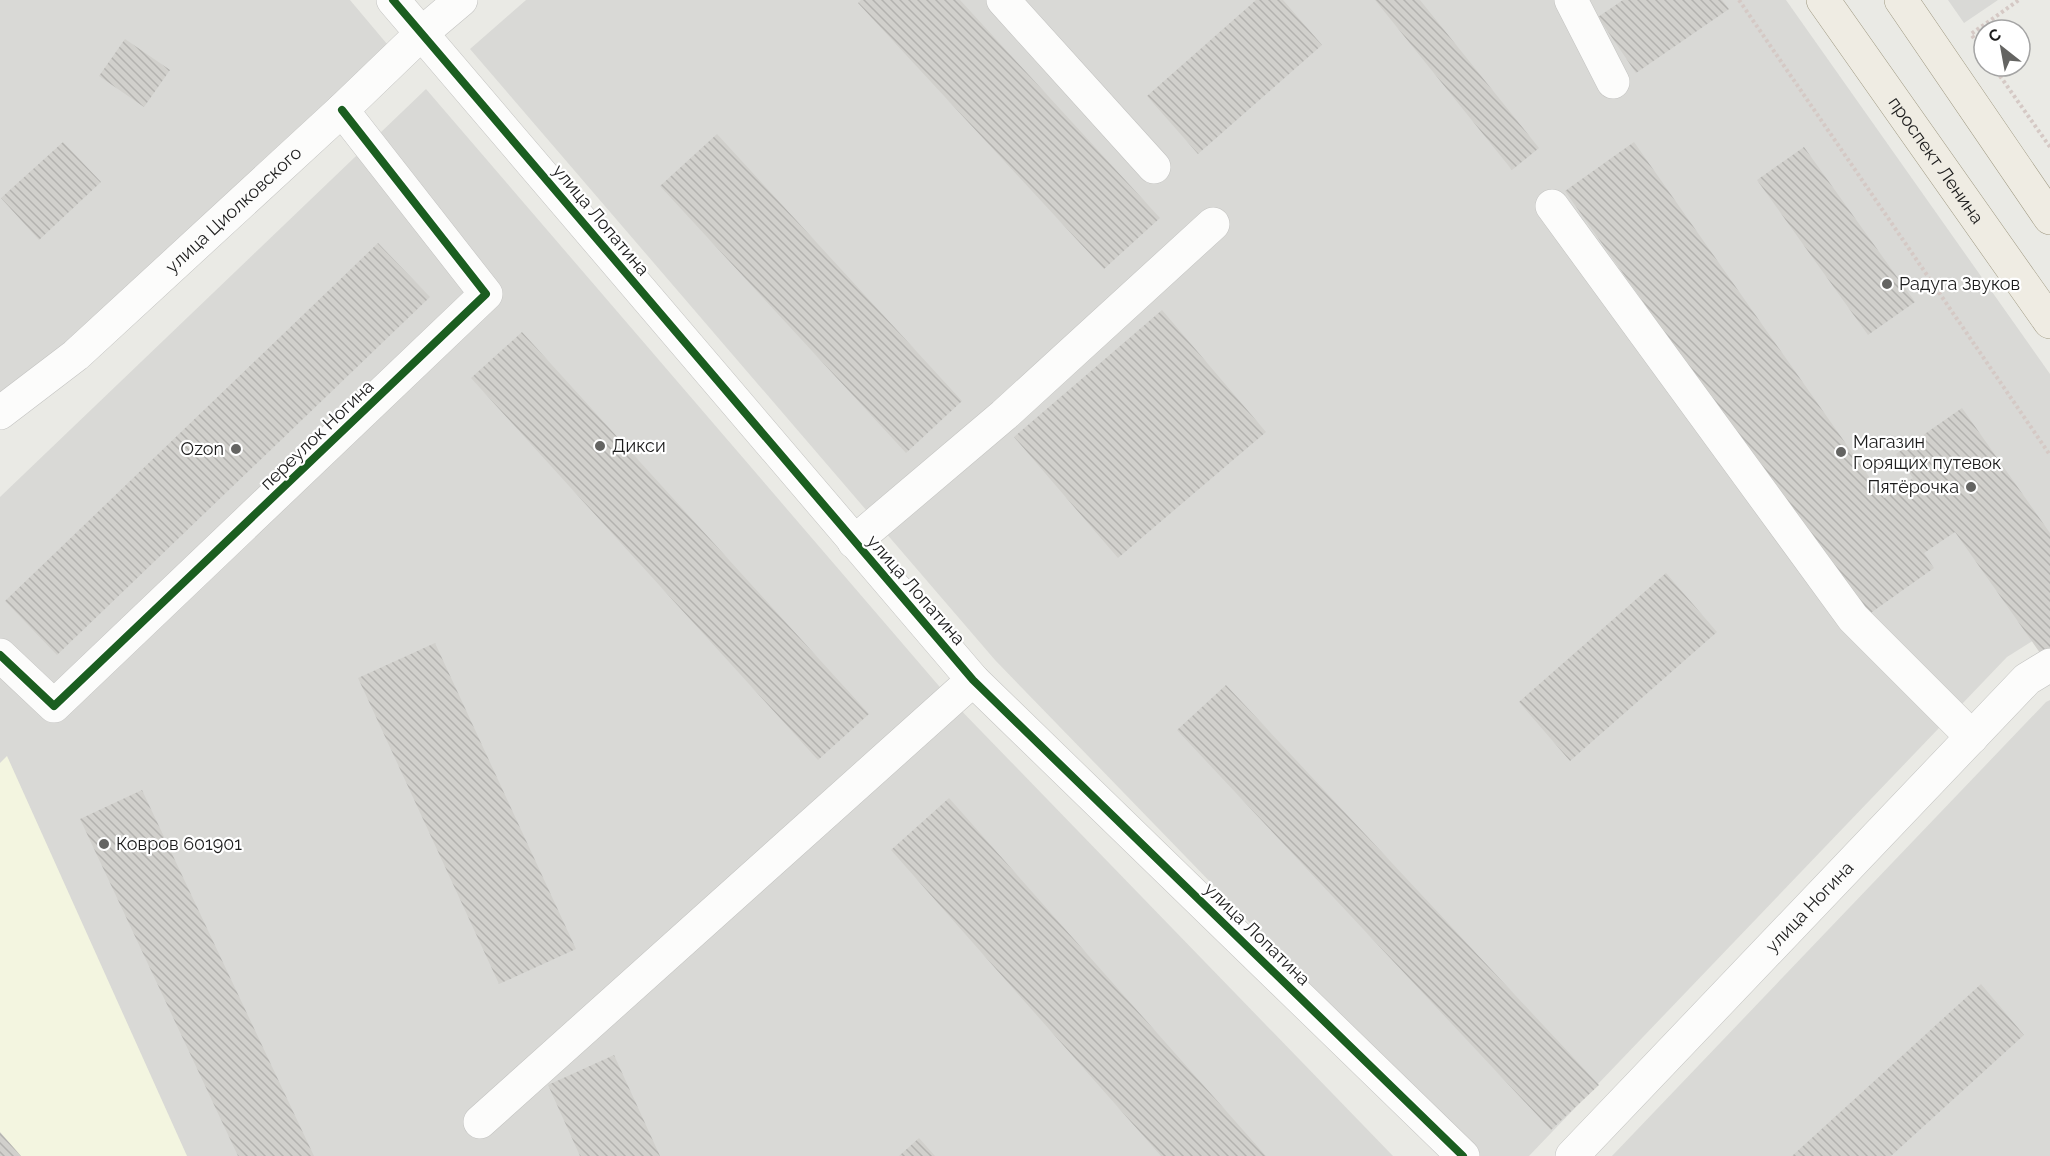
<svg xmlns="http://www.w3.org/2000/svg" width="2050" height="1156" viewBox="0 0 2050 1156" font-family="Raleway,sans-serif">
  <defs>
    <pattern id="building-back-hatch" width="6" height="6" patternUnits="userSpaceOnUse" patternTransform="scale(1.5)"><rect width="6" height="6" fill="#d1d0cc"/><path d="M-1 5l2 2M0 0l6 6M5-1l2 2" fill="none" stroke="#b3b2af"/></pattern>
  </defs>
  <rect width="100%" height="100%" fill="#eaeae5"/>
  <path fill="#d9d9d6" d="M0,0H350L387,44L0,417Z
    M526,0H1786L2050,374V630L2007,657L1529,1156H1476L995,660L470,49Z
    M1948,0H1998L1964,23Z
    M426,89L951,700L1393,1156H0V497Z
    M2050,700V1156H1612L2046,702Z"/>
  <path fill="#f3f5e0" d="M7,756L187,1156H0V763Z"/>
  <path fill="url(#building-back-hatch)" d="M861,0H960L1160,218L1104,269L858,3Z
    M1256,0H1283L1322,45L1198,154L1147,96Z
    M1375,0H1420L1539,148L1512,170Z
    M1623,0H1722L1729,9L1636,73L1598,17Z
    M125,39L170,70L144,107L99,76Z
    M717,134L962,401L906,453L660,186Z
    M63,142L101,182L39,240L1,198Z
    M1634,142L1884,498L1913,478L1896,454L1962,408L2050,533V656L2045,660L1955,532L1924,553L1934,568L1865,617L1565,191Z
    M1804,147L1915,302L1868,335L1757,180Z
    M378,243L430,297L57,655L5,601Z
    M1162,310L1266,432L1118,558L1014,437Z
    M522,332L869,714L818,760L471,378Z
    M1666,573L1717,632L1570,761L1519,702Z
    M435,643L576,949L499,984L358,678Z
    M1226,685L1599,1085L1551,1130L1177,730Z
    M142,790L314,1156H238L80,819Z
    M949,798L1266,1156H1161L891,850Z
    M1981,984L2024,1035L1891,1156H1792Z
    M614,1055L660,1156H580L548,1085Z
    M0,1132L21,1156H0Z
    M919,1138L935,1156H899Z"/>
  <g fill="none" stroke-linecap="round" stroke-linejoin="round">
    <g stroke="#c3c3c1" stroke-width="34">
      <g id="minor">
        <path d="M393,0L973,680L1463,1156"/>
        <path d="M1003,0L1154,167"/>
        <path d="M1571,0L1613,82"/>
        <path d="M1552,206L1853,618L1972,737"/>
        <path id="s1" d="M0,413L76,355L342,110L422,33L461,0"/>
        <path d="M854,542L1004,415L1213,224"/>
        <path d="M0,655L54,706L486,294L342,110"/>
        <path d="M480,1122L973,680"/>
        <path id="s2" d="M1572,1156L2027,679L2050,665"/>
      </g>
    </g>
    <g stroke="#a09a83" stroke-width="34">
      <g id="major">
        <path id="s3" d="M1823,0L2050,322"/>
        <path d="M1901,0L2050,218"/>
      </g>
    </g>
    <path stroke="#d5c9c5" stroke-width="4" stroke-dasharray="3 3" stroke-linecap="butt" d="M1739,0L2050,455
      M1984,53L1971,34L2019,0
      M1993,66L2050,147"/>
    <use href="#minor" stroke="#fcfcfb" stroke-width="33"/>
    <use href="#major" stroke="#efece3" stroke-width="33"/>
    <g stroke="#fff" stroke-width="11">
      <path id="cycleway" d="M393,0L973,680L1463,1156
        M0,655L54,706L486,294L342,110"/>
    </g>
    <use href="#cycleway" stroke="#1b5e20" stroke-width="8"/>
  </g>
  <g fill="#646462" stroke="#fff" stroke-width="2">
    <circle cx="1887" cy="284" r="6"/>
    <circle cx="600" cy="446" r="6"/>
    <circle cx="236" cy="449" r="6"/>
    <circle cx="1841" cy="452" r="6"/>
    <circle cx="1971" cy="487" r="6"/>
    <circle cx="104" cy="844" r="6"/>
  </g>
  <g text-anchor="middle" stroke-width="4.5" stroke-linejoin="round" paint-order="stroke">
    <g font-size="18" fill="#1c1c1c" stroke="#fff">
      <text dy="6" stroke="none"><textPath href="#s3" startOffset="196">проспект Ленина</textPath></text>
      <text dy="6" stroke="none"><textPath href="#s1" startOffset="310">улица Циолковского</textPath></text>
      <text transform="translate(601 220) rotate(50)" y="6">улица Лопатина</text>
      <text transform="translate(317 435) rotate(-44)" y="6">переулок Ногина</text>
      <text transform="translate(916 590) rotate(49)" y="6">улица Лопатина</text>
      <text dy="6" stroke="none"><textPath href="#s2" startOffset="344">улица Ногина</textPath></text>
      <text transform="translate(1257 934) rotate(44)" y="6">улица Лопатина</text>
    </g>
    <g font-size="18" fill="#1c1c1c" stroke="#fff" text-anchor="start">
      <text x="1899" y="290">Радуга Звуков</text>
      <text x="1853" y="448">Магазин<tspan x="1853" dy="21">Горящих путевок</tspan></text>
      <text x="612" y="452">Дикси</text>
      <text x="224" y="455" text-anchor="end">Ozon</text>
      <text x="1959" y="493" text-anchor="end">Пятёрочка</text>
      <text x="116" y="850">Ковров 601901</text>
    </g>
  </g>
  <g transform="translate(2002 48) rotate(329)"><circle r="28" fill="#ffffff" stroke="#a4a4a4" stroke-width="1.5"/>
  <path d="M0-4.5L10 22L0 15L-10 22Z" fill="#646462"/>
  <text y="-9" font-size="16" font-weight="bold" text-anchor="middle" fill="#1c1c1c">С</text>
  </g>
</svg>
